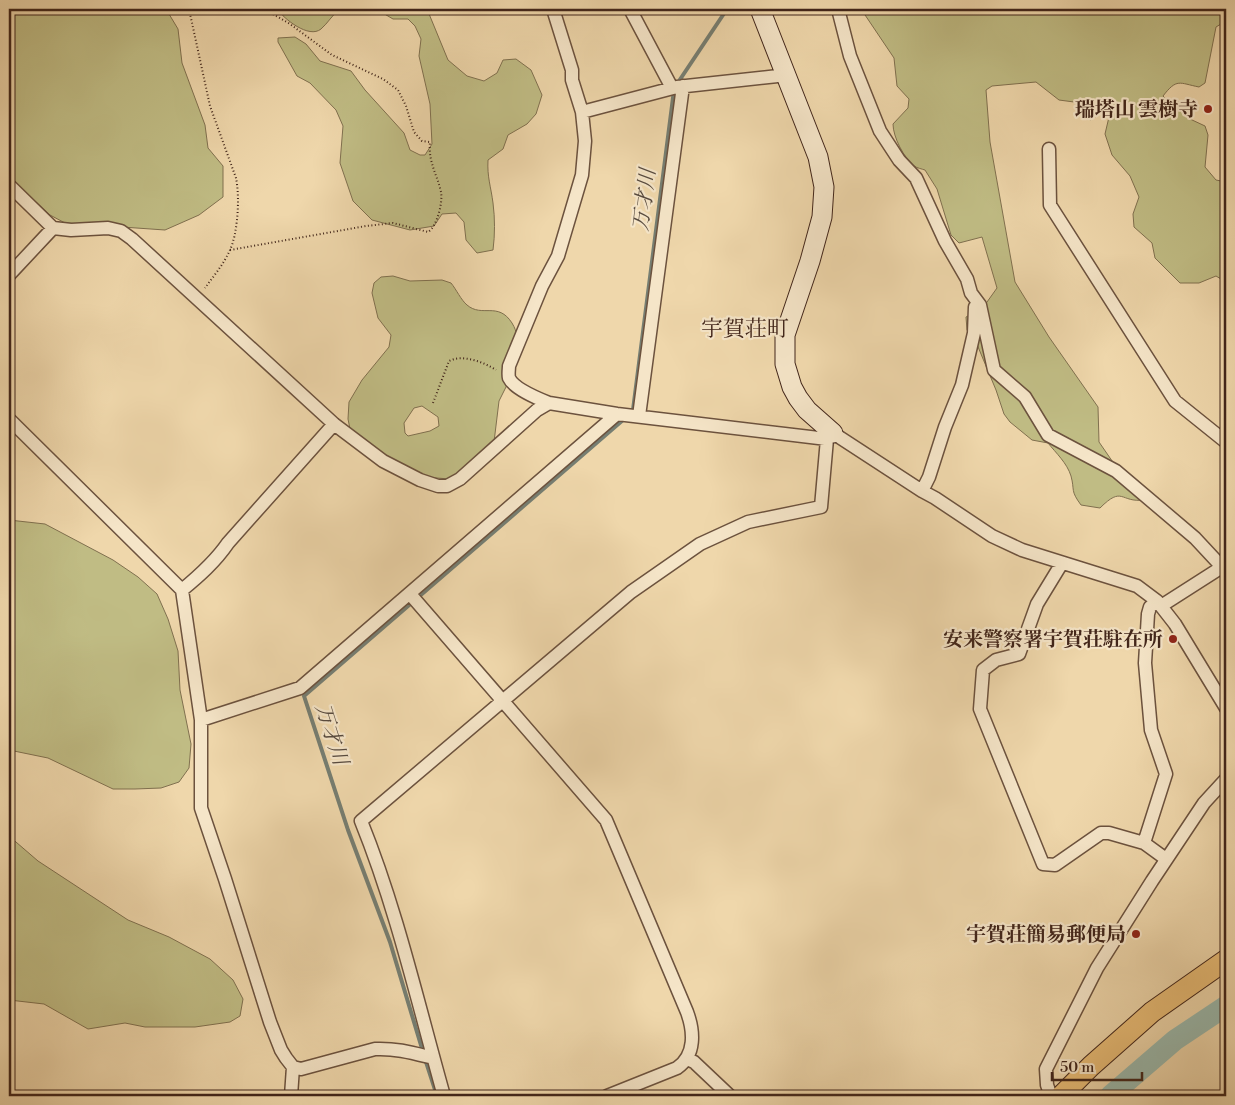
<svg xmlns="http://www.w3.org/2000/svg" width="1235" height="1105" viewBox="0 0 1235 1105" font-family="'Libre Bodoni','Noto Serif JP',serif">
  <rect width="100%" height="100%" fill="#efd7ab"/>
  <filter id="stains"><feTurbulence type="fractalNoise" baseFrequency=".004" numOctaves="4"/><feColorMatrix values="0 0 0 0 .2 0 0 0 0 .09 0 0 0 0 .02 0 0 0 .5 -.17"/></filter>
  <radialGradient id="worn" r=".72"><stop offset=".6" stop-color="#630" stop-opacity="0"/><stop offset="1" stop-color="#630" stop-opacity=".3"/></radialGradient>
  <path fill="#c0bc84" stroke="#80704f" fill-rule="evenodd" d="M9,9H166L178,29L182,63L205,125L208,148L223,166V197L199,215L165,230L65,223L50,215L9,177Z
    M277,9H340C332,15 328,23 321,29C309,39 284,19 277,9Z
    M376,9H427L448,60L467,76L484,81L497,73L503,60L516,59L531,70L542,95L536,114L527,124L508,135L503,149L488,160C487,177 491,187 493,203C495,218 495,235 493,250L477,253L466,240L464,222L456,213L442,214L434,226L410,230L372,220L353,201L340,163L343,126L336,110L310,83L297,76L278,42V38L295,37L306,44L320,61L351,71L365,90L404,133L410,150L420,155H425L432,144L430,104L419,56L421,39L415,26L408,19H393Z
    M861,9H1226V21L1216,27L1205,83L1199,87C1179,83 1177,78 1163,96L1168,101L1185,102L1190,119L1205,126L1208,135L1205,167L1216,180L1226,182V282L1216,276L1199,283H1180L1155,258L1152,243L1134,227L1133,214L1139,197L1130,176L1112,155L1105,134L1109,117L1105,111L1090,120L1074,102L1059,100L1036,82L992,86L986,90L990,142L1015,282L1049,337L1098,407L1099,442L1128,484L1144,500C1120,503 1123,485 1100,508L1081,505C1070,490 1075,491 1071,476C1067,463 1056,453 1048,443L1032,440L1010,422L1004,414L996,390L976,342L967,330L966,317L982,309L997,288L982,237L959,243L951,235L937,189L925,170C922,169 917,168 914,166C904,158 893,137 893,124L908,108L909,99L897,86L894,58Z
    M393,276L410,281L442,280L451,283C456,289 461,300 467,305C482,318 498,301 512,323C515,328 516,331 517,337L507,385L499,401L494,442L470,466L449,479L425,477L390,459L350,429L348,419L349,402L362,380L389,347L391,335L378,318L372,293L374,283L381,277ZM422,406L438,417L439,426L430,431L408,436L405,433L404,423L414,408Z
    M9,520L45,524L113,560L138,577L157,594L168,619L178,651L180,690L191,744L189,768L179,782L161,788L135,789H113L48,758L9,750Z
    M9,836L38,861L128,920L169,937L210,959L233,980L243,999L240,1016L230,1022L195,1027H145L125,1023L88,1029L44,1004L9,1000Z"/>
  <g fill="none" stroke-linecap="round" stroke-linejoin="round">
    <path stroke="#767e72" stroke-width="4" d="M677,84L727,9
      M633,410L674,90
      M423,1052L390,942L348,830L304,696L623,420
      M425,1059L437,1096"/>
    <path stroke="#9ab9ad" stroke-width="21" d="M1110,1096L1175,1040L1226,1006"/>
    <g stroke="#6c523e" stroke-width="15">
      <path id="street" d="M553,9L572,70V80L582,112L677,87L787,75
        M630,9L672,88
        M838,9L850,56L880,131L899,160L916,178L945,241L967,279L971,293L980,305L994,370L1025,397L1048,435L1116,471L1195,538L1222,567L1226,563
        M1049,149L1050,205L1175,401L1226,442
        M9,185L53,228L71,230L108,228L121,231L132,239L334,424L383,461L420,480L438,486H447L460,479L537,410L549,403L617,414L827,439
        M9,275L53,228
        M549,403C539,399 514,389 509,378C508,374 509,369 509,366L542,286L558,256L582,175L585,141L582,112
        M639,416L683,86
        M9,419L182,590L201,720V808L225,879L270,1022L281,1050L286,1058L293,1067L301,1069L375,1049C396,1048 413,1053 433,1058
        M922,491L929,477L945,427L962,385L974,333L975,307
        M1062,563L1037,604L1019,654L996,660L983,670L980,709L1043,864L1055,865L1101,833H1109L1144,843L1166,859
        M182,590C199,576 215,562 228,543L334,424
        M410,594L606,820L687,1012C694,1031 696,1055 677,1068L607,1096
        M1161,606L1222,567L1226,569
        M201,720L300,688L617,414
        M1144,843L1166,774L1151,730L1145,663L1148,614L1150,607L1157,601
        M687,1059L694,1062L730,1096
        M291,1096L293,1067
        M444,1096C418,1004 397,910 361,821L631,592L700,544L748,522L821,507L827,439L833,433L922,491L935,498L992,536L1022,550L1137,586L1157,601L1175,624L1226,708
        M1051,1096L1047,1085L1046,1069L1097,968L1152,881L1204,803L1226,779"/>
    </g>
    <g stroke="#41251a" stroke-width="21">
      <path id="secondary" d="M760,9L818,157L824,187L822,217L810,261L785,335V364L792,387L798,398L807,410L833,433"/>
    </g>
    <g stroke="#41251a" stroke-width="22">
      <path id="primary" d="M1061,1096L1091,1066L1152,1012L1226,960"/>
    </g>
    <path stroke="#41251a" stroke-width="2" stroke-dasharray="1 2.5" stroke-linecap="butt" d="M189,9L210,106L236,178C240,197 238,235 229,252C223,265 213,277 205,288
      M230,250L366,226L393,223L428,232C437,227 443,202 441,192C437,174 428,162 430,142L422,141L414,132L406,106L398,90L383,79L332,55L290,24L264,9
      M433,403L449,361C462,354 484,362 496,370"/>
    <use href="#street" stroke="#f5e5c8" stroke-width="12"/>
    <use href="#secondary" stroke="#f5e5c8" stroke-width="19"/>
    <use href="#primary" stroke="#e8bc76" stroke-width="20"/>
  </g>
  <g fill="#8f2418" stroke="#f5e5c8" stroke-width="2">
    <circle cx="1208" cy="109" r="5"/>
    <circle cx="1173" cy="639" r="5"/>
    <circle cx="1136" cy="934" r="5"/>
  </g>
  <g text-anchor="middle" stroke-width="4.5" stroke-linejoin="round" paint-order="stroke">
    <g font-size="20" font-weight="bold" fill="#41251a" stroke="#f5e5c8" text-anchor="end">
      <text x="1198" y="116">瑞塔山 雲樹寺</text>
      <text x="1163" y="646">安来警察署宇賀荘駐在所</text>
      <text x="1126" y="941">宇賀荘簡易郵便局</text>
    </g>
    <g font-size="21" font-style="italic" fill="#574a3f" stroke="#f5e5c8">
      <text transform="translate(644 200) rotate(-83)" y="7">万才川</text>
      <text transform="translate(332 734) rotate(72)" y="7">万才川</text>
    </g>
    <g font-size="22" fill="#41251a" stroke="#f5e5c8">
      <text x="745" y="336">宇賀荘町</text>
    </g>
  </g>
  <rect width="1235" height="1105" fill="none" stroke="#efd7ab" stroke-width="30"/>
  <rect x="10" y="10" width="1215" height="1085" fill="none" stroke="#41251a" stroke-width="2.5"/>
  <rect x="15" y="15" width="1205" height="1075" fill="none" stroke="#41251a"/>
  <path d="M1052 1072v8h90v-8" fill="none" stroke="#41251a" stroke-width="2.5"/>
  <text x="1060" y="1072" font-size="15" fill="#41251a" stroke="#f5e5c8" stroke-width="4" paint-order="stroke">50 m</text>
  <rect width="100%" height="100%" filter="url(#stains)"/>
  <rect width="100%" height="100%" fill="url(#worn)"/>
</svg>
